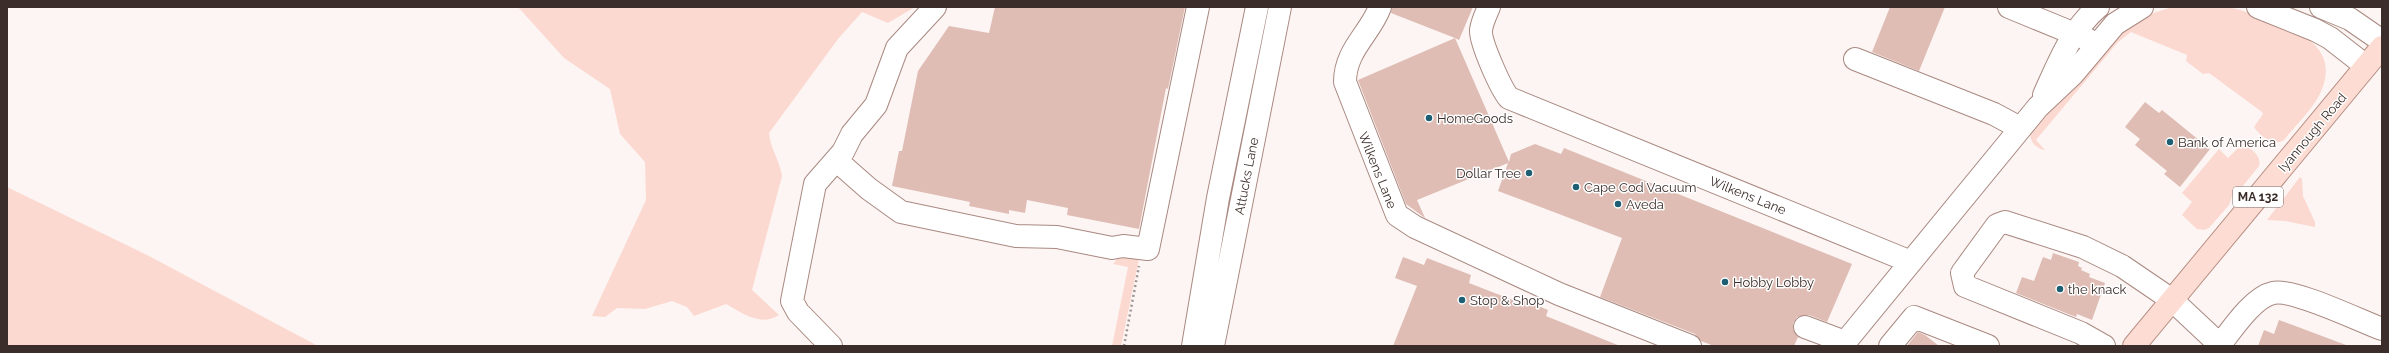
<svg xmlns="http://www.w3.org/2000/svg" width="2389" height="353" viewBox="0 0 2389 353" font-family="Raleway,sans-serif">
  <rect width="100%" height="100%" fill="#fcf5f3"/>
  <path fill="#fcd9d0" d="M518,7H915L888,23L862,12L838,39L769,133C770,148 780,161 782,176L752,290L779,315C761,327 742,313 726,304L694,316L687,307L672,301L645,309L617,308L605,317L592,316L646,200L645,162L620,134L610,89L564,58Z
    M2172,7H2226L2237,9C2272,21 2343,36 2322,89C2316,106 2295,126 2284,140C2273,147 2260,136 2254,127L2263,114L2262,112L2209,73L2203,74L2186,61L2187,55L2131,32L2118,42L2036,140L2045,150C2037,149 2028,141 2031,132L2106,42L2138,18Z
    M2242,144C2251,148 2262,156 2259,166L2238,192L2233,194L2229,205L2209,228L2204,230L2197,229L2182,215L2192,202L2182,193L2219,149L2228,158Z
    M2300,177L2302,179L2303,196L2315,222V227L2285,221L2267,220Z
    M7,187L149,256L318,346H7Z
    M1119,257L1139,259L1121,346H1112L1128,267L1113,264Z"/>
  <path fill="#dfbdb5" d="M995,7H1185L1168,89L1166,88L1139,229L1067,215L1068,208L1027,200L1025,213L1009,210V214L969,206L970,202L892,186L899,151H902L918,71L949,26L989,33Z
    M1392,7H1473L1459,40L1455,38L1509,162L1511,154L1535,144L1561,154L1564,148L1852,264L1827,322L1809,315L1797,317L1793,323V329L1798,337L1794,346H1714L1701,341L1695,334L1600,297L1622,238L1498,191L1508,163L1417,200L1425,218L1406,204L1358,80L1455,38L1391,13Z
    M1890,7H1945L1919,71L1872,52Z
    M2145,102L2159,113L2162,110L2210,149L2180,187L2164,174L2167,171L2135,145L2140,139L2125,127Z
    M2053,253L2079,262L2078,266L2082,268L2081,270L2090,274L2089,277L2105,283L2092,320L2077,314L2076,317L2016,293L2022,277L2034,281L2043,257L2051,260Z
    M1403,257L1424,265L1427,258L1471,275L1469,283L1523,304L1524,300L1548,310L1546,316L1620,346H1393L1417,286L1395,278Z
    M2279,320L2346,345V346H2258L2264,330L2274,334Z
    M1918,332L1925,335L1939,346H1907Z"/>
  <g fill="none" stroke-linecap="round" stroke-linejoin="round">
    <g stroke="#a98981" stroke-width="24">
      <path id="minor" d="M1380,7C1370,34 1345,50 1345,82L1397,215L1415,227L1559,294L1690,346
        M1489,7C1486,14 1482,22 1481,30C1480,42 1501,89 1509,98L1911,262
        M2009,7L2087,39
        M2258,7L2315,30L2330,38L2366,66
        M2321,7L2350,19L2382,41
        M1855,59L1994,114L2020,128
        M2044,95C2058,64 2071,30 2098,7
        M836,160L869,189L901,212L1016,236L1057,237L1112,248L1123,246L1148,249L1198,7
        M1805,327L1845,342
        M831,346L798,312L792,301L815,184L843,152L852,134L876,105L897,48L935,7
        M1193,346L1218,198L1257,7
        M1213,346L1280,7
        M1842,346L2038,107L2073,74L2115,24L2142,7
        M1890,346L1914,317L1988,346
        M2104,346L2081,333L1965,286L1962,273L1997,225L2005,222L2083,247L2122,266L2172,300L2220,345
        M2219,346C2231,331 2253,297 2273,293C2293,288 2360,321 2382,329"/>
    </g>
    <g stroke="#b89085" stroke-width="24">
      <path id="major" d="M2134,346L2382,47"/>
    </g>
    <path stroke="#9f9592" stroke-width="2.5" stroke-dasharray="2 3" stroke-linecap="butt" d="M1124,346L1139,266"/>
    <use href="#minor" stroke="#fff" stroke-width="22"/>
    <use href="#major" stroke="#fddcd3" stroke-width="22"/>
  </g>
  <g fill="#1d5e73" stroke="#fff" stroke-width="1.5">
    <circle cx="1429" cy="118" r="4"/>
    <circle cx="2170" cy="142" r="4"/>
    <circle cx="1529" cy="173" r="4"/>
    <circle cx="1576" cy="187" r="4"/>
    <circle cx="1618" cy="204" r="4"/>
    <circle cx="1725" cy="282" r="4"/>
    <circle cx="2060" cy="289" r="4"/>
    <circle cx="1462" cy="300" r="4"/>
  </g>
  <g text-anchor="middle" stroke-width="3" stroke-linejoin="round" paint-order="stroke">
    <rect fill="#fff" stroke="#766d6a" stroke-width="1" x="2233" y="187" width="50" height="20" rx="3"/>
    <g font-size="12" font-weight="bold" fill="#3b2e2a">
      <text x="2258" y="201">MA 132</text>
    </g>
    <g font-size="13" fill="#3b2e2a" stroke="#fff" text-anchor="start">
      <text x="1437" y="123">HomeGoods</text>
      <text x="2178" y="147">Bank of America</text>
      <text x="1521" y="178" text-anchor="end">Dollar Tree</text>
      <text x="1584" y="192">Cape Cod Vacuum</text>
      <text x="1626" y="209">Aveda</text>
      <text x="1733" y="287">Hobby Lobby</text>
      <text x="2068" y="294">the knack</text>
      <text x="1470" y="305">Stop &amp; Shop</text>
    </g>
    <g font-size="13" fill="#3b2e2a" stroke="#fff">
      <text transform="translate(2312 132) rotate(-50)" y="5">Iyannough Road</text>
      <text transform="translate(1378 170) rotate(68)" y="5">Wilkens Lane</text>
      <text transform="translate(1246 176) rotate(-79)" y="5">Attucks Lane</text>
      <text transform="translate(1748 195) rotate(22)" y="5">Wilkens Lane</text>
    </g>
  </g>
  <rect width="2389" height="353" fill="none" stroke="#3b2e2a" stroke-width="16"/>
</svg>
